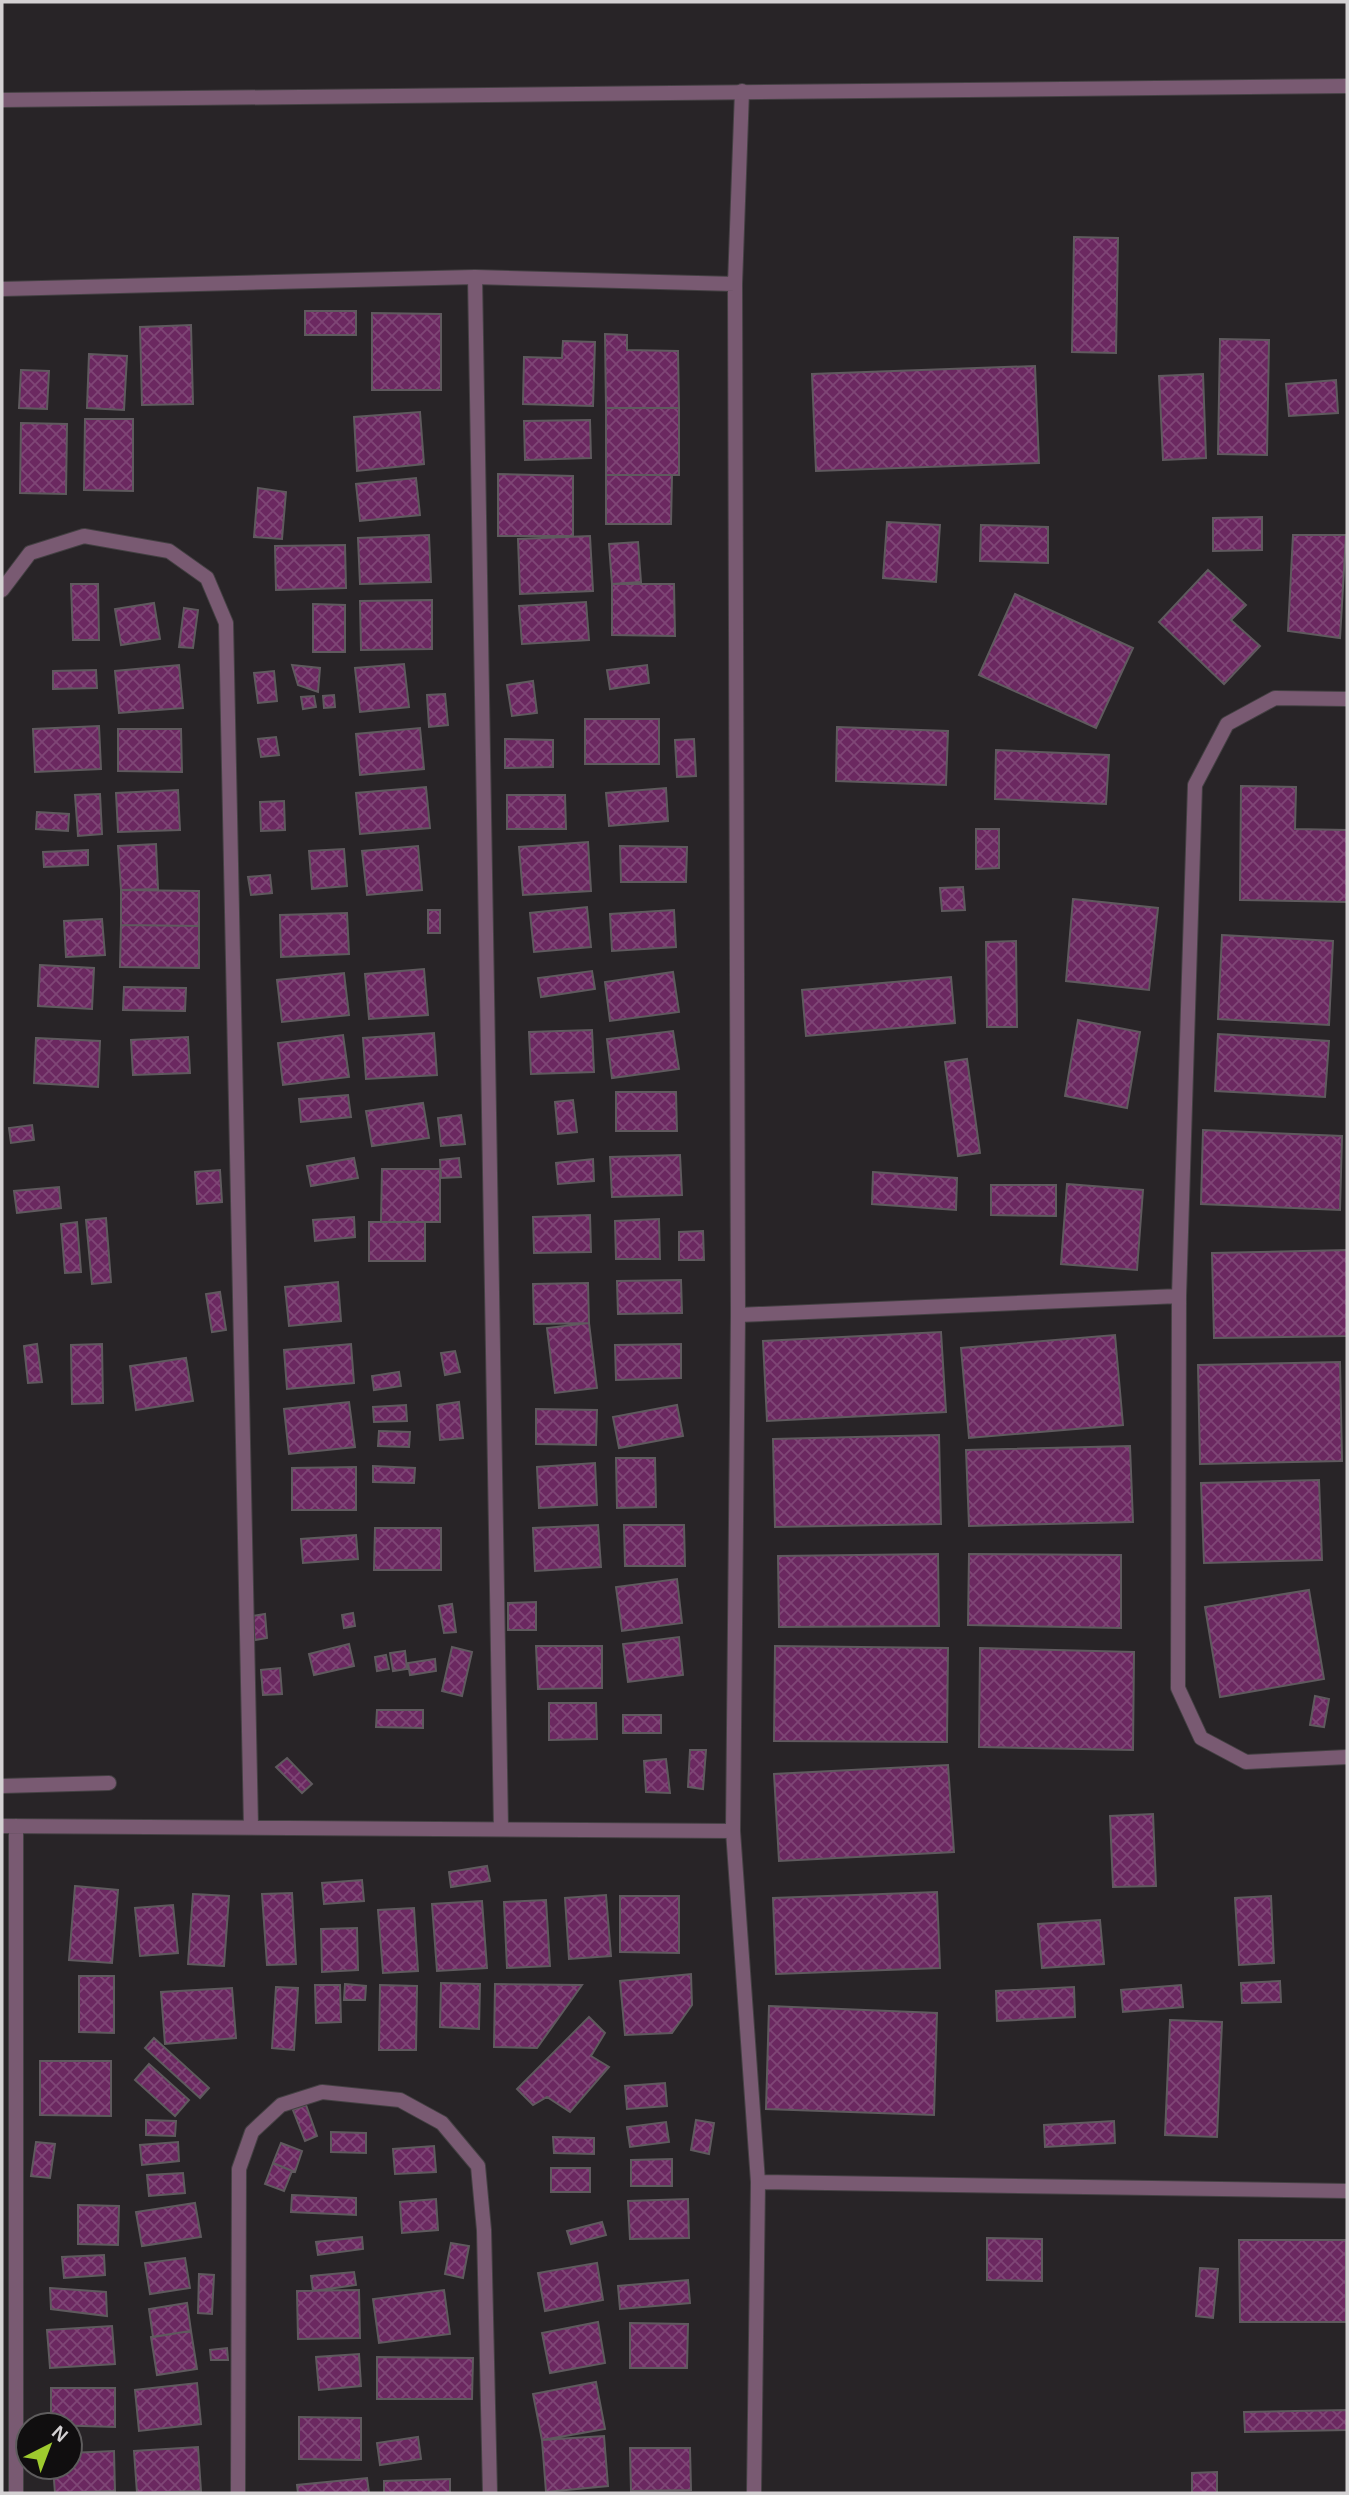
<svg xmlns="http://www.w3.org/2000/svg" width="1349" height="2495" viewBox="0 0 1349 2495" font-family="Arial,sans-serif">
  <defs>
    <pattern id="building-cross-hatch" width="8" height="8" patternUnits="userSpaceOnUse" patternTransform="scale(1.75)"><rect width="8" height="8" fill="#6b2860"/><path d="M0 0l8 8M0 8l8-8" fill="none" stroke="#7f4676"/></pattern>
  </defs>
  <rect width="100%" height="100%" fill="#282427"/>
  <path fill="url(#building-cross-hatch)" stroke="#5f5a5e" stroke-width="2" d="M1074,237L1118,238L1116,353L1072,352Z
    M305,311H356V335H305Z
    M372,313L441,314V390H372Z
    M191,325L193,404L142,405L140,327Z
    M605,334L627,335V350L678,351L679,408H606Z
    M1220,339L1269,340L1267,455L1218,454Z
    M563,341L595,342L593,406L523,404L524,357L562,358Z
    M89,354L127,356L124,410L87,408Z
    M1035,366L1039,463L816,471L812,374Z
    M21,370L49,371L47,409L19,408Z
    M1203,374L1206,458L1163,460L1159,376Z
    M1336,380L1338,413L1289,416L1286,384Z
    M606,408H679V475H606Z
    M420,412L424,464L357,471L354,417Z
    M85,419H133V491L84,490Z
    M590,420L591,458L525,460L524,421Z
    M21,423L67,424L66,494L20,493Z
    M498,474L573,476V536H498Z
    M606,475H672L671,524H606Z
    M416,478L420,515L360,521L356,484Z
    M258,488L286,492L282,539L254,537Z
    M1262,517V550L1213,551V518Z
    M887,522L940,525L936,582L883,578Z
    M981,525L1048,527V563L980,561Z
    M429,535L431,582L360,584L358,538Z
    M1293,535H1346L1340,638L1288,631Z
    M590,536L593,591L520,594L518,539Z
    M638,542L641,582L612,584L609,544Z
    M345,545L346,588L276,590L275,546Z
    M1208,570L1246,605L1231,620L1260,646L1224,684L1159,622Z
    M71,584H98L99,640H73Z
    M612,584H674L675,636L612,635Z
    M1015,594L1133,648L1096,728L979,675Z
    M432,600V649L361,650L360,601Z
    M586,602L589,640L522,644L519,606Z
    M154,603L160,639L121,645L115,609Z
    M313,604L345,605V652H313Z
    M184,608L198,610L193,648L179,647Z
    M404,664L409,707L360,712L355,668Z
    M179,665L183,708L119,713L115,671Z
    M292,665L320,668L318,692L298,685Z
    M647,665L649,683L610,689L607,670Z
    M96,670L97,688L53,689V671Z
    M274,671L277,701L258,703L254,673Z
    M533,681L537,713L512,716L507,685Z
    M445,694L448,725L429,727L427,695Z
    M334,695L335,707L324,708L323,696Z
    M314,696L316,707L303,709L301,697Z
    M585,719H659V764H585Z
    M99,726L101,769L35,772L33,729Z
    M837,727L948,731L946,785L836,781Z
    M420,728L424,769L360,775L356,734Z
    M118,729H181L182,772L118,771Z
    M276,737L279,755L261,757L258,739Z
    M505,739L553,740V767L505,768Z
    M694,739L696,776L677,777L675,740Z
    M996,750L1109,755L1106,804L995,799Z
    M1241,786L1296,787L1295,829L1347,830V902L1240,900Z
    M426,787L430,828L360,834L356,793Z
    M666,788L668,821L609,826L606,793Z
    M178,790L180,830L118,832L116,793Z
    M100,794L102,834L78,836L75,795Z
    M507,795H565L566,829H507Z
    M284,801L285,830L261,831L260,802Z
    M37,812L69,814L68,831L36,829Z
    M976,829H999V868L976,869Z
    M588,842L591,891L523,895L519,847Z
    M156,844L158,889L121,890L118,846Z
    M418,846L422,890L367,895L362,851Z
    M620,846L687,847L686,882H621Z
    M344,849L347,886L312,889L309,851Z
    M88,850V865L44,867L43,852Z
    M270,875L272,893L251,895L248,877Z
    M963,887L965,910L942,911L940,888Z
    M121,890L199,891V926L121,925Z
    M1073,899L1158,908L1149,990L1066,981Z
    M587,907L591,947L534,952L530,913Z
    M428,910H440V933H428Z
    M674,910L676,947L612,951L610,914Z
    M347,913L349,954L281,957L280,915Z
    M102,919L105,955L66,957L64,921Z
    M121,925L199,926V968L120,967Z
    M1222,935L1333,941L1329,1025L1218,1019Z
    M1016,941L1017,1027H987L986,942Z
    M40,965L94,968L92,1009L38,1006Z
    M424,969L428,1015L369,1019L365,974Z
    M592,971L595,989L541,997L538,978Z
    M673,972L679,1012L610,1021L605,982Z
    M344,973L349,1015L282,1022L277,980Z
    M951,977L955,1023L806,1036L802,990Z
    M124,987L186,988L185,1011L123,1010Z
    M1078,1020L1140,1032L1127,1108L1065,1096Z
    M592,1030L594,1072L531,1074L529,1032Z
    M673,1031L679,1069L612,1078L607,1039Z
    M434,1033L437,1075L366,1079L363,1038Z
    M1218,1034L1329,1041L1325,1097L1215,1091Z
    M343,1035L349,1077L283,1085L278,1043Z
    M188,1037L190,1073L133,1075L131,1040Z
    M36,1038L100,1041L98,1087L34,1083Z
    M967,1059L980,1153L958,1156L945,1062Z
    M616,1092H676L677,1131H616Z
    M348,1095L351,1117L301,1122L299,1099Z
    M573,1100L577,1132L558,1134L555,1102Z
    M423,1103L429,1138L372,1146L366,1111Z
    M461,1115L465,1144L441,1146L438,1118Z
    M32,1125L34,1140L11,1143L9,1128Z
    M1203,1130L1342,1136L1340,1210L1201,1204Z
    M680,1155L682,1195L612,1197L610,1157Z
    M354,1158L358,1178L311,1186L307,1166Z
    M459,1158L461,1177L441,1178L440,1160Z
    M593,1159L594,1181L558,1184L556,1163Z
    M382,1169H440V1222H381Z
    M220,1170L222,1202L197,1204L195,1172Z
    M873,1172L957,1178L956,1210L872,1204Z
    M1067,1184L1143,1190L1137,1270L1061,1264Z
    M991,1185H1056V1216L991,1215Z
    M59,1187L61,1208L17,1213L14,1191Z
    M590,1215L591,1252L534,1253L533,1217Z
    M354,1217L355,1237L315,1241L313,1220Z
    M106,1218L111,1282L92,1284L86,1220Z
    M659,1219L660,1259H616L615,1221Z
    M77,1222L81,1272L65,1273L61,1224Z
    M369,1222H425V1261H369Z
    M703,1231L704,1260H679V1232Z
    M1347,1250V1336L1214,1338L1212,1253Z
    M681,1280L682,1313L618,1314L617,1281Z
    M338,1282L341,1321L289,1326L285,1287Z
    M588,1283L589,1323L534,1324L533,1284Z
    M220,1292L226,1330L212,1332L206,1294Z
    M589,1323L597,1388L555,1393L547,1328Z
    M941,1332L946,1412L767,1421L763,1341Z
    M1115,1335L1123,1425L969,1438L961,1348Z
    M37,1344L42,1382L28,1383L24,1346Z
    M102,1344L103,1403L72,1404L71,1345Z
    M351,1344L354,1383L287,1389L284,1350Z
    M681,1344V1378L616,1380L615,1345Z
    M455,1351L460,1372L445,1375L441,1353Z
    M186,1358L193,1401L136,1410L130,1366Z
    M1340,1362L1342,1461L1200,1464L1198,1365Z
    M399,1372L401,1386L374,1390L372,1376Z
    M349,1402L355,1447L289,1454L284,1409Z
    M459,1402L463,1438L440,1440L437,1405Z
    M406,1405L407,1421L374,1422L373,1407Z
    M677,1405L683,1436L619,1448L613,1417Z
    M536,1409L597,1410L596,1445L536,1444Z
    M379,1431L410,1432L409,1447L378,1446Z
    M939,1435L941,1524L775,1527L773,1439Z
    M1130,1446L1133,1522L969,1526L966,1450Z
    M616,1458H655L656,1507L617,1508Z
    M595,1463L597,1505L539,1508L537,1467Z
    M373,1466L415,1468L414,1483L373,1482Z
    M356,1467V1510H292V1468Z
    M1319,1480L1322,1560L1204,1563L1201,1483Z
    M598,1525L601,1567L535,1571L533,1528Z
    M624,1525H684L685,1566H625Z
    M375,1528H441V1570H374Z
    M356,1535L358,1559L303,1563L301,1539Z
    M938,1554L939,1626L779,1627L778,1556Z
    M969,1554L1121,1555V1628L968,1625Z
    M677,1579L682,1623L622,1631L616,1587Z
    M1309,1590L1324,1679L1220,1697L1205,1607Z
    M536,1602V1630H508V1603Z
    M452,1604L456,1632L444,1633L439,1606Z
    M353,1613L355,1626L344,1628L342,1615Z
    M265,1614L267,1638L255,1640L252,1616Z
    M679,1637L683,1675L628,1682L623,1644Z
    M349,1644L354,1666L314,1675L309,1654Z
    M536,1646H602V1688L538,1689Z
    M775,1646L948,1648L947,1742L774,1741Z
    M452,1647L472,1652L462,1696L442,1691Z
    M980,1648L1134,1652L1133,1750L979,1747Z
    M405,1651L407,1669L393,1671L390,1653Z
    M386,1655L389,1669L377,1671L375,1657Z
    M435,1659L436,1671L410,1675L408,1663Z
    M280,1668L282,1694L263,1695L261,1670Z
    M1315,1696L1329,1699L1324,1727L1310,1725Z
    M549,1703H596L597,1739L549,1740Z
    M377,1710H423V1728L376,1727Z
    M623,1715H661V1733H623Z
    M690,1750H706L703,1789L688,1787Z
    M287,1758L312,1784L302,1793L276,1767Z
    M666,1759L670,1793L646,1792L644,1761Z
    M948,1765L954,1852L779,1861L774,1774Z
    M1153,1814L1156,1886L1113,1887L1110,1816Z
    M487,1866L490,1881L451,1887L449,1872Z
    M362,1880L364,1901L324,1904L322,1883Z
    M75,1886L118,1890L112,1963L69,1960Z
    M937,1892L940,1968L776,1974L773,1898Z
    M292,1893L296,1964L267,1965L262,1894Z
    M193,1894L229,1896L224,1966L188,1964Z
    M606,1895L611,1956L569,1959L565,1898Z
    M620,1896H679V1953L620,1952Z
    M1271,1896L1274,1963L1239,1965L1235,1898Z
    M546,1900L550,1966L507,1968L504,1902Z
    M482,1901L487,1968L437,1971L432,1904Z
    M173,1905L178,1953L140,1956L135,1908Z
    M414,1908L418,1971L383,1973L378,1910Z
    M1100,1920L1104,1964L1042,1968L1038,1924Z
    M357,1928L358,1970L322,1972L321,1929Z
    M691,1974L692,2005L672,2033L625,2035L620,1981Z
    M79,1976H114V2033L79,2032Z
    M1280,1981L1281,2002L1242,2003L1241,1983Z
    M441,1983L480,1984L479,2029L440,2027Z
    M345,1984L366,1986L365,2000H344Z
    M495,1984L582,1985L537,2048L494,2047Z
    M315,1985H340L341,2022L316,2023Z
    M380,1985L417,1986L416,2050H379Z
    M1181,1985L1183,2007L1123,2012L1121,1990Z
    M276,1987L298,1988L294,2050L272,2048Z
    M1074,1987L1075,2017L997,2021L996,1991Z
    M232,1988L236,2038L165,2044L161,1992Z
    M769,2006L937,2013L934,2115L766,2109Z
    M589,2017L605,2033L591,2056L609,2067L570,2112L547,2097L533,2105L517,2089Z
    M1170,2020L1222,2022L1217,2137L1165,2135Z
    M154,2038L209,2088L200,2098L145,2048Z
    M40,2061H111V2116L40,2115Z
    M149,2064L189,2100L175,2116L135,2080Z
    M665,2083L667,2106L627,2109L625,2086Z
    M306,2105L317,2136L305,2141L293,2110Z
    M146,2120L176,2121L175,2136L146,2135Z
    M696,2120L714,2123L709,2154L691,2150Z
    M1114,2121L1115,2143L1045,2147L1044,2125Z
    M666,2122L669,2142L630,2147L627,2127Z
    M331,2132L366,2133V2153L331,2152Z
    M553,2137L594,2138V2154L554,2153Z
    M36,2142L55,2144L50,2178L31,2176Z
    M178,2142L179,2161L142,2165L140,2145Z
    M281,2143L302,2151L295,2172L273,2163Z
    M434,2146L436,2172L395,2174L393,2149Z
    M672,2159V2186H631V2160Z
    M273,2163L292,2171L284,2191L265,2184Z
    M551,2168H590V2192H551Z
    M183,2173L185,2193L149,2196L147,2175Z
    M292,2195L356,2198V2215L291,2212Z
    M436,2199L438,2230L402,2233L400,2202Z
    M688,2199L689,2238L630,2239L628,2201Z
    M195,2203L201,2237L142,2246L136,2212Z
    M78,2205L119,2206L118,2245L78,2244Z
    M602,2222L606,2235L571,2244L567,2231Z
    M362,2237L363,2249L318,2255L316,2242Z
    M987,2238L1042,2239V2281L987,2280Z
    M1239,2240H1346V2322H1240Z
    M451,2243L469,2246L463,2278L445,2274Z
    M104,2255L105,2275L64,2278L62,2257Z
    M185,2258L190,2288L150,2294L145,2263Z
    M597,2263L603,2300L545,2311L538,2273Z
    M1200,2268L1218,2269L1213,2318L1196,2316Z
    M354,2272L356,2285L313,2291L311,2276Z
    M199,2274L214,2275L212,2314L198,2313Z
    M688,2280L690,2303L620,2309L618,2286Z
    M50,2288L106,2292L107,2316L51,2309Z
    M359,2290L360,2338L298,2339L297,2291Z
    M444,2290L450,2334L379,2343L373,2299Z
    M187,2303L191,2331L153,2337L149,2309Z
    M598,2322L605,2363L550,2373L542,2333Z
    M630,2323L688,2324L687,2368H630Z
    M112,2326L115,2364L50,2368L47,2330Z
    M191,2331L197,2369L157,2375L151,2337Z
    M227,2348L228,2360H211L210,2350Z
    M359,2354L361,2386L319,2390L316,2357Z
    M377,2357L473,2358L472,2399H377Z
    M596,2382L605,2429L542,2440L533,2394Z
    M197,2383L201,2424L139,2431L135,2390Z
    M51,2388H115V2427L51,2425Z
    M1347,2410V2430L1245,2432L1244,2412Z
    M299,2417L361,2418V2460L299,2459Z
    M604,2436L608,2486L546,2492L542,2440Z
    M418,2437L421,2459L380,2465L377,2443Z
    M198,2447L201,2491L137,2493L134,2451Z
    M630,2448H690L691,2490L631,2491Z
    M114,2451L115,2491L55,2493L53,2467H70V2453Z
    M1217,2472V2493H1192V2473Z
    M367,2478L369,2493H298L297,2485Z
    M450,2479V2493H384V2481Z"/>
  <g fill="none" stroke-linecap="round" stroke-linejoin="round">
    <g stroke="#444043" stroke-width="16">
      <path id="minor" d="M742,91L735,284L738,1315L733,1831L758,2182L754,2493
        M475,277L501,1829
        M2,289L475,277L735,284
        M2,590L30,553L84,536L169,551L207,578L226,623L251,1827
        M1179,1296L1178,1688L1201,1738L1246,1762L1347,1757
        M738,1315L1179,1296L1195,785L1227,724L1275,698L1347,699
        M2,1786L109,1783
        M2,1826L733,1831
        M758,2182L1347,2191
        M16,2493V1826
        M238,2493L239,2169L252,2132L281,2105L322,2092L400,2100L442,2123L478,2166L484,2230L490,2493"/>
    </g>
    <g stroke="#444043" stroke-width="16">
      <path id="tertiary" d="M2,100L1347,86"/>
    </g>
    <use href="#minor" stroke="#795a72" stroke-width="14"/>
    <use href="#tertiary" stroke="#795a72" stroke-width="14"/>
  </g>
  <rect width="1349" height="2495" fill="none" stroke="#d4d1d3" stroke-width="7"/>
  <g transform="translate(49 2446) rotate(42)"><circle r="33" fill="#100e0f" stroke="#5e5c5d" stroke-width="2"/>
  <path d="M0-5L12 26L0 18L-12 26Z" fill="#9eca2e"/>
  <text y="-10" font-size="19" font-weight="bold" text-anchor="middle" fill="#d4d1d3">N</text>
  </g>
</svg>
